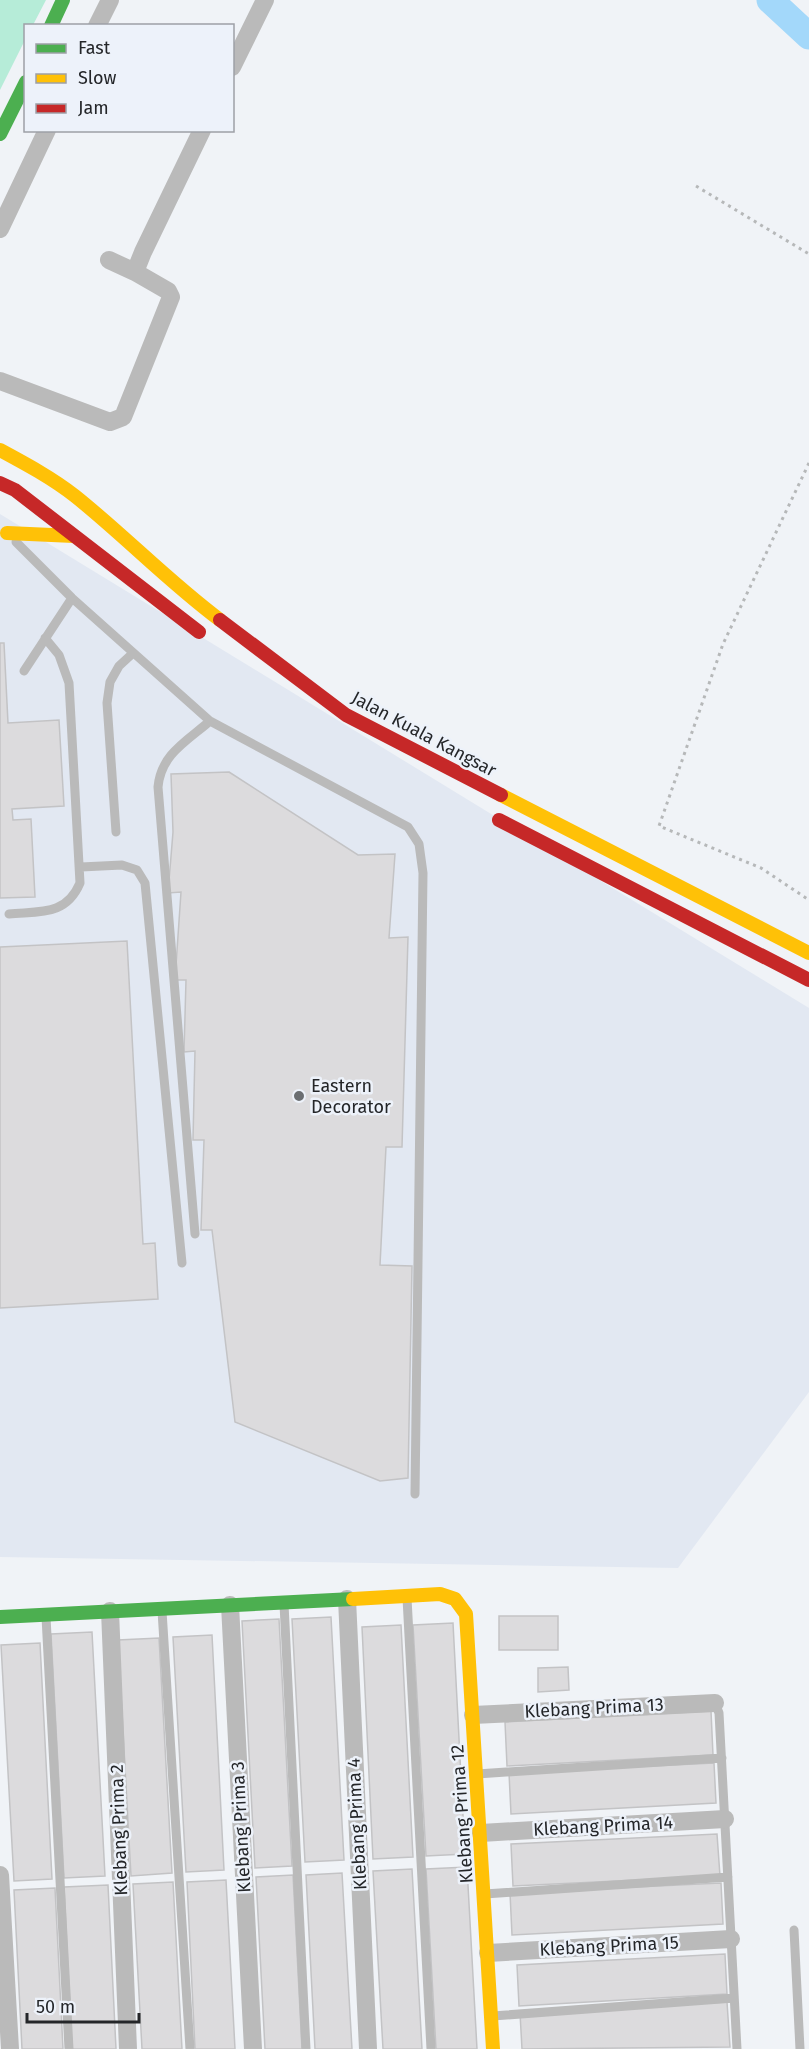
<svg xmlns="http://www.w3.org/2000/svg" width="809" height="2049" viewBox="0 0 809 2049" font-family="'Fira Sans',sans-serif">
  <rect width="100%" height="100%" fill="#f0f3f7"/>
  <path fill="#e2e8f2" d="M0,514L809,1008V1392L678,1568L0,1557Z"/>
  <path fill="#b6ecd8" d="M0,0H46L33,25L26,26L25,40L0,90Z"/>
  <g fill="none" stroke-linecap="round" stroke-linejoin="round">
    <path stroke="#a3d8fa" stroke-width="27" d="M770,0L809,36"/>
  </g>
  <path fill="#dcdbdd" stroke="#c3c3c5" stroke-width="1.5" d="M0,643H4L8,723L59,720L64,806L12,809L13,820L31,819L35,897L0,898Z
    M229,772L358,855L395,854L389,938L408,937L402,1147H386L380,1265L412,1266L408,1478L380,1481L235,1422L212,1230H201L204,1140H193L195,1051L184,1052L186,980H175L181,892L168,893L173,832L171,774Z
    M127,941L143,1244L155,1243L158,1299L0,1308V947Z
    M499,1616H558V1650H499Z
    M331,1617L344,1860L305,1862L292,1619Z
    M279,1619L292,1866L255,1868L242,1621Z
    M453,1623L465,1854L426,1856L413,1625Z
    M401,1625L413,1857L373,1859L362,1627Z
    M92,1632L105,1876L64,1878L51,1634Z
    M212,1635L224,1870L186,1872L173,1637Z
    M159,1638L172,1873L131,1876L118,1640Z
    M40,1643L52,1879L14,1881L1,1645Z
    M568,1667L569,1690L538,1692V1668Z
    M711,1711L713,1755L507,1766L505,1722Z
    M714,1763L716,1803L511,1814L509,1773Z
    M717,1834L720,1876L513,1886L511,1844Z
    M467,1867L477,2049H436L426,1869Z
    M412,1869L422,2049H383L373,1871Z
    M342,1873L352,2049H315L306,1875Z
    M293,1875L302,2049H265L256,1877Z
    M226,1880L235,2049H195L187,1882Z
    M173,1882L182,2049H142L133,1884Z
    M721,1883L723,1924L512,1935L510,1893Z
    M108,1885L116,2049H72L64,1887Z
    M55,1888L63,2049H22L14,1890Z
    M725,1954L727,1994L519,2006L517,1965Z
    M727,2002L730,2047L522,2049L520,2013Z"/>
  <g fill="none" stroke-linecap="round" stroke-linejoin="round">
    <path stroke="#b6b8b9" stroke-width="3" stroke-dasharray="3 4.5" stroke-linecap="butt" d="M696,186L809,254
      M809,463L723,644L659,826L761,868L809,900"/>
    <path stroke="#bababa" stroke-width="9" d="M16,542L72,598L210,721L408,827L419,844L423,873L415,1494
      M24,671L72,598
      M116,832L107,703L110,682L119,666L132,654
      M81,867L122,865L137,870L145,883L182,1263
      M9,914C40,911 66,916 80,883L69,683L59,655L45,638
      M195,1234L158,787C161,754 187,741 210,721
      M407,1598L431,2049
      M284,1604L306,2049
      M162,1611L190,2049
      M46,1617L69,2049
      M715,1703L719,1713L737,2049
      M477,1774L722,1758
      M485,1894L728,1877
      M794,1930L800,2049
      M493,2016L734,1998"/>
    <path stroke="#bababa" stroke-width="18" d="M97,26L110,0
      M232,67L265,0
      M0,229L47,130
      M109,260L135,272
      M0,381L110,422L123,417L171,297L168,291L135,272L143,252L202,130
      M347,1599L368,2049
      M230,1605L253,2049
      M110,1611L128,2049
      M473,1715L715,1703
      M481,1833L725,1819
      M0,1875L10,2049
      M488,1953L731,1939"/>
    <path stroke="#4caf50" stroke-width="14" d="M51,26L63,0
      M0,134L26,82
      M0,1617L353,1599"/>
    <path stroke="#ffc107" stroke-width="14" d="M0,450C26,464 52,478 75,496C125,536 169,582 220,620
      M7,533L74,536
      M501,795L809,953
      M353,1599L440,1594L455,1599L466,1614L493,2049"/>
    <path stroke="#c62828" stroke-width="14" d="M0,483L15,490L199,632
      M220,620L346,715L501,795
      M499,820L809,980"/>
  </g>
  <circle fill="#6b6e71" stroke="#edf2fa" stroke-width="2" cx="299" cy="1096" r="6"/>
  <g text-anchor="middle" stroke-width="5" stroke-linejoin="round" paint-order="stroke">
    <g font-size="18" fill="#242629" stroke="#edf2fa">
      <text transform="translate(424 734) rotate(28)" y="6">Jalan Kuala Kangsar</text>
      <text transform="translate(594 1708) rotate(-3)" y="6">Klebang Prima 13</text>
      <text transform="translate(462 1814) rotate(-94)" y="6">Klebang Prima 12</text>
      <text transform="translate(357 1824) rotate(-93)" y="6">Klebang Prima 4</text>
      <text transform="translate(603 1826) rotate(-3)" y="6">Klebang Prima 14</text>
      <text transform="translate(241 1827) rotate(-93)" y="6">Klebang Prima 3</text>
      <text transform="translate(119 1830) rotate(-92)" y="6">Klebang Prima 2</text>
      <text transform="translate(609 1946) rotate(-3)" y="6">Klebang Prima 15</text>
    </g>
    <g font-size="18" fill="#242629" stroke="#edf2fa" text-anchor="start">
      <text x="311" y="1092">Eastern<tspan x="311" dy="21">Decorator</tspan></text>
    </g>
  </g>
  <rect x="24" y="24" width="210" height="108" fill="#edf2fa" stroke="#9da0a6" stroke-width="1.5"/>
  <rect x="36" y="44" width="30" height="9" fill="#4caf50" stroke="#9da0a6" stroke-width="1.5"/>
  <text x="78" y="54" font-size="18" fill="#242629">Fast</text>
  <rect x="36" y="74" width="30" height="9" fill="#ffc107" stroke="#9da0a6" stroke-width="1.5"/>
  <text x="78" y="84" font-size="18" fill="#242629">Slow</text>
  <rect x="36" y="104" width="30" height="9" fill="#c62828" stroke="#9da0a6" stroke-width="1.5"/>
  <text x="78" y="114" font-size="18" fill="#242629">Jam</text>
  <path d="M27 2013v9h112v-9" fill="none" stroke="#242629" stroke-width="3"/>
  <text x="36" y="2013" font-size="18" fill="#242629" stroke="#edf2fa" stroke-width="4.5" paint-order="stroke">50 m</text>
</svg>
